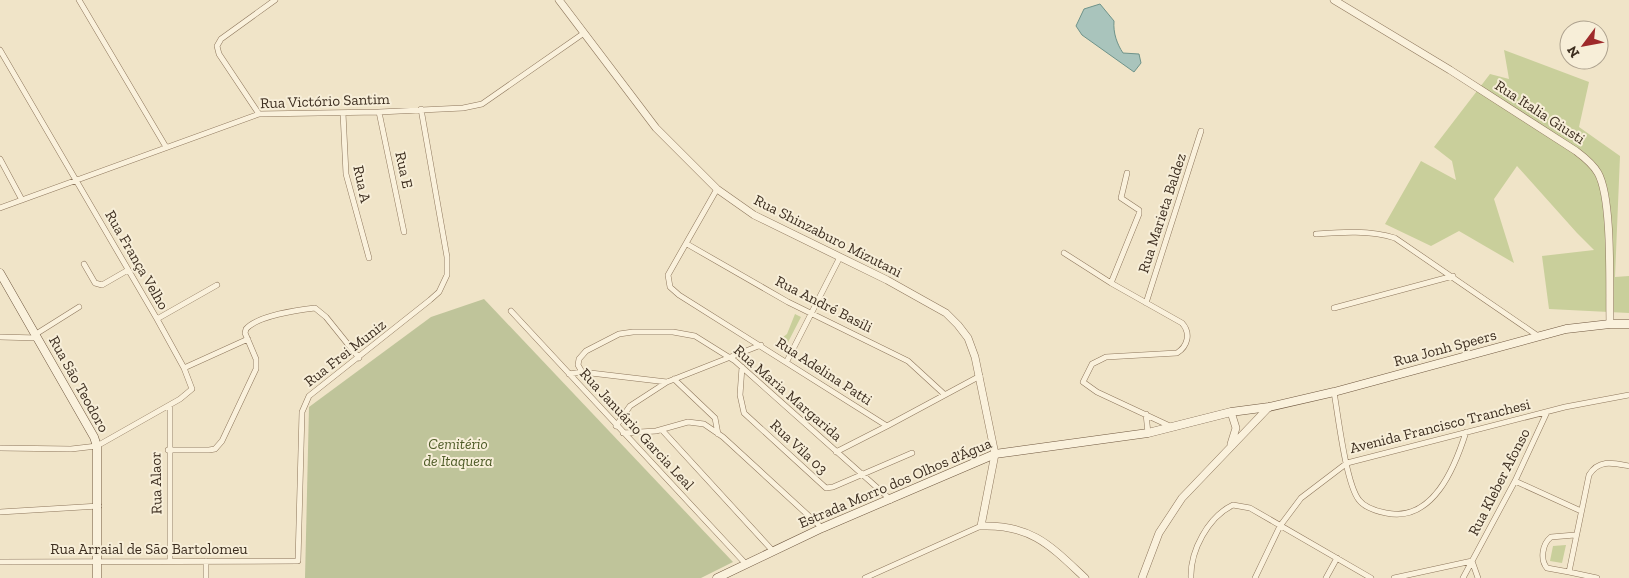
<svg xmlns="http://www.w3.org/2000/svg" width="1629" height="578" viewBox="0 0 1629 578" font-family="'Zilla Slab',serif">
  <rect width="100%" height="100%" fill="#f0e4c8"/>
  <path fill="#c9cf9b" d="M1504,50L1589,82L1579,127L1620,156L1615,277L1629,276V313L1549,309L1542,256L1594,250L1577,233L1517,166L1494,199L1514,263L1459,231L1431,246L1385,224L1421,161L1456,180L1452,161L1434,147L1490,74L1509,79Z
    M795,314L801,317L784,350L774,344L787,334Z
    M1566,545L1562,563L1550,561L1553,546Z"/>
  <path fill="#bfc49a" d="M484,299L733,562L701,578H305L309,407L431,317Z"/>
  <path fill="#a9c4bc" stroke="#6f938a" d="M1100,4L1114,21C1113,33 1117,44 1123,53L1139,54L1141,63L1134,72L1082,35L1076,26L1084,9Z"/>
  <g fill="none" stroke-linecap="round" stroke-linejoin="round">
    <g stroke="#8d765c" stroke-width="6">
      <path id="minor" d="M79,0L166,147
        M0,50L157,319L184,368L192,389L180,399L97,446L71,449L0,448
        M379,112L404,232
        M343,113L346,174L369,258
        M259,114L219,54L217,46L221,39L275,0
        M0,159L22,200
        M717,189L668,275L670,287L679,295L887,426L980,376
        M0,208L259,114L379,112L463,108L482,104L584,33
        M1316,234C1342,232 1370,230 1395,238L1538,336
        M687,244L788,302L908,361L944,394
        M1064,253L1111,283L1182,323C1191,333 1188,346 1177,353L1106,357L1092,364L1083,382L1097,392L1172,427
        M84,264L95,283L102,285L128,270
        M1111,283L1139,214V210L1121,198L1127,173
        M1146,303L1201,131
        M1334,308L1453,276
        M511,311L745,563
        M157,319L217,285
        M36,334L79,307
        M0,337L38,338
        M787,361L840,257
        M742,367L740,395L744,413L826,488L833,487L912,453
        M184,368L248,339
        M582,372L578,365L579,359L586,351L619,334L633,332H673L695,336L735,361L891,500
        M569,374L582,372L667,382L761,345
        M674,379L715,418L718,434
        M1334,392C1338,415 1346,484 1359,500C1365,508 1376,511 1386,513C1433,523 1455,467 1466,432
        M170,405V561
        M1146,414L1148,433
        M616,426L630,406L667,382
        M662,430L772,550
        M623,433L656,431L688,422L704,424L723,437L822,528
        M168,450H209L215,449L222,441L256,369V359L245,333L246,329C257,316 298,310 315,308L326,317L359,358
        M836,452L887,426
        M1515,481L1581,511
        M0,512L99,506
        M1472,561L1478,578
        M0,562L298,561L302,412L309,396L430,300L439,292L447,275V257L421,109
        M1569,572L1547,568C1540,560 1542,544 1551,537L1575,535
        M206,578V561
        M865,578L981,526
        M1191,578C1190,551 1208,517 1233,505L1250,508L1371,578
        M1255,578L1280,526L1301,498L1347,463L1565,407L1629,395
        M1326,578L1337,558
        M1394,578L1472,561
        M1463,578L1515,481L1547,412
        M1597,578L1569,572L1589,475C1599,459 1613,463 1629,466"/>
    </g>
    <g stroke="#8d765c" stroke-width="8">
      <path id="tertiary" d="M559,0L656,128L717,189L754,215L887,280L946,313L958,325L968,338L975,357L995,454L981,526C1031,524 1051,546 1085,578
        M1334,0L1450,70L1576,151C1584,157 1593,164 1598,173C1613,200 1609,289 1610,324
        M1231,444L1236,428L1231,412
        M1142,578L1159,533L1182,498L1269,407"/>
    </g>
    <g stroke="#6f573f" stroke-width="9">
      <path id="secondary" d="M0,273L94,437L97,446V578
        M717,578L822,528L995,454L1148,433L1231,412L1269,407L1334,392L1566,329L1610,324H1629"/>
    </g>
    <use href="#minor" stroke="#faf1dc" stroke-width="5"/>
    <use href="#tertiary" stroke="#faf1dc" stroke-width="7"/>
    <use href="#secondary" stroke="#faf1dc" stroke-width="8"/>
  </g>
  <g text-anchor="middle" stroke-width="4" stroke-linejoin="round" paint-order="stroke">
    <g font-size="15" fill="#3d2e20" stroke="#f7eed8">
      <text transform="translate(325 101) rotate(-2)" y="5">Rua Victório Santim</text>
      <text transform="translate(1540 112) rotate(33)" y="5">Rua Italia Giusti</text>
      <text transform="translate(404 170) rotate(78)" y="5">Rua E</text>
      <text transform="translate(362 184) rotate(78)" y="5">Rua A</text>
      <text transform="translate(1162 213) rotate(-72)" y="5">Rua Marieta Baldez</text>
      <text transform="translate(828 236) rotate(27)" y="5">Rua Shinzaburo Mizutani</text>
      <text transform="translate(137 260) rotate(60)" y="5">Rua França Velho</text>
      <text transform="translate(824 304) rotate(27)" y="5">Rua André Basili</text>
      <text transform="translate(1445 348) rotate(-15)" y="5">Rua Jonh Speers</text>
      <text transform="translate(345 353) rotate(-38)" y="5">Rua Frei Muniz</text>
      <text transform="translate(824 371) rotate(33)" y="5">Rua Adelina Patti</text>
      <text transform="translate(79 384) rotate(61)" y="5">Rua São Teodoro</text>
      <text transform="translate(788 393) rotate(41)" y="5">Rua Maria Margarida</text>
      <text transform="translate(1440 426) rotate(-14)" y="5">Avenida Francisco Tranchesi</text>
      <text transform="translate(637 429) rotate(47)" y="5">Rua Januário Garcia Leal</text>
      <text transform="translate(799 447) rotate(43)" y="5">Rua Vila 03</text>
      <text transform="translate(1499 482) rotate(-63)" y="5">Rua Kleber Afonso</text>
      <text transform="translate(156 483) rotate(-91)" y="5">Rua Alaor</text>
      <text transform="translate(895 483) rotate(-23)" y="5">Estrada Morro dos Olhos d'Água</text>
      <text x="149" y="554">Rua Arraial de São Bartolomeu</text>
    </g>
    <g font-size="15" font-style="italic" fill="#4d5a26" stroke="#f7eed8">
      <text x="458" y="449">Cemitério<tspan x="458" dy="17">de Itaquera</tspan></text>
    </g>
  </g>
  <g transform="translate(1584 45) rotate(238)"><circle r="24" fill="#f7eed8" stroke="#ada18e"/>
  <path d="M0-4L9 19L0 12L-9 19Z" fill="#9e2a2b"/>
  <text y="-8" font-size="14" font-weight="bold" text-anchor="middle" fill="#3d2e20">N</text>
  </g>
</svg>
